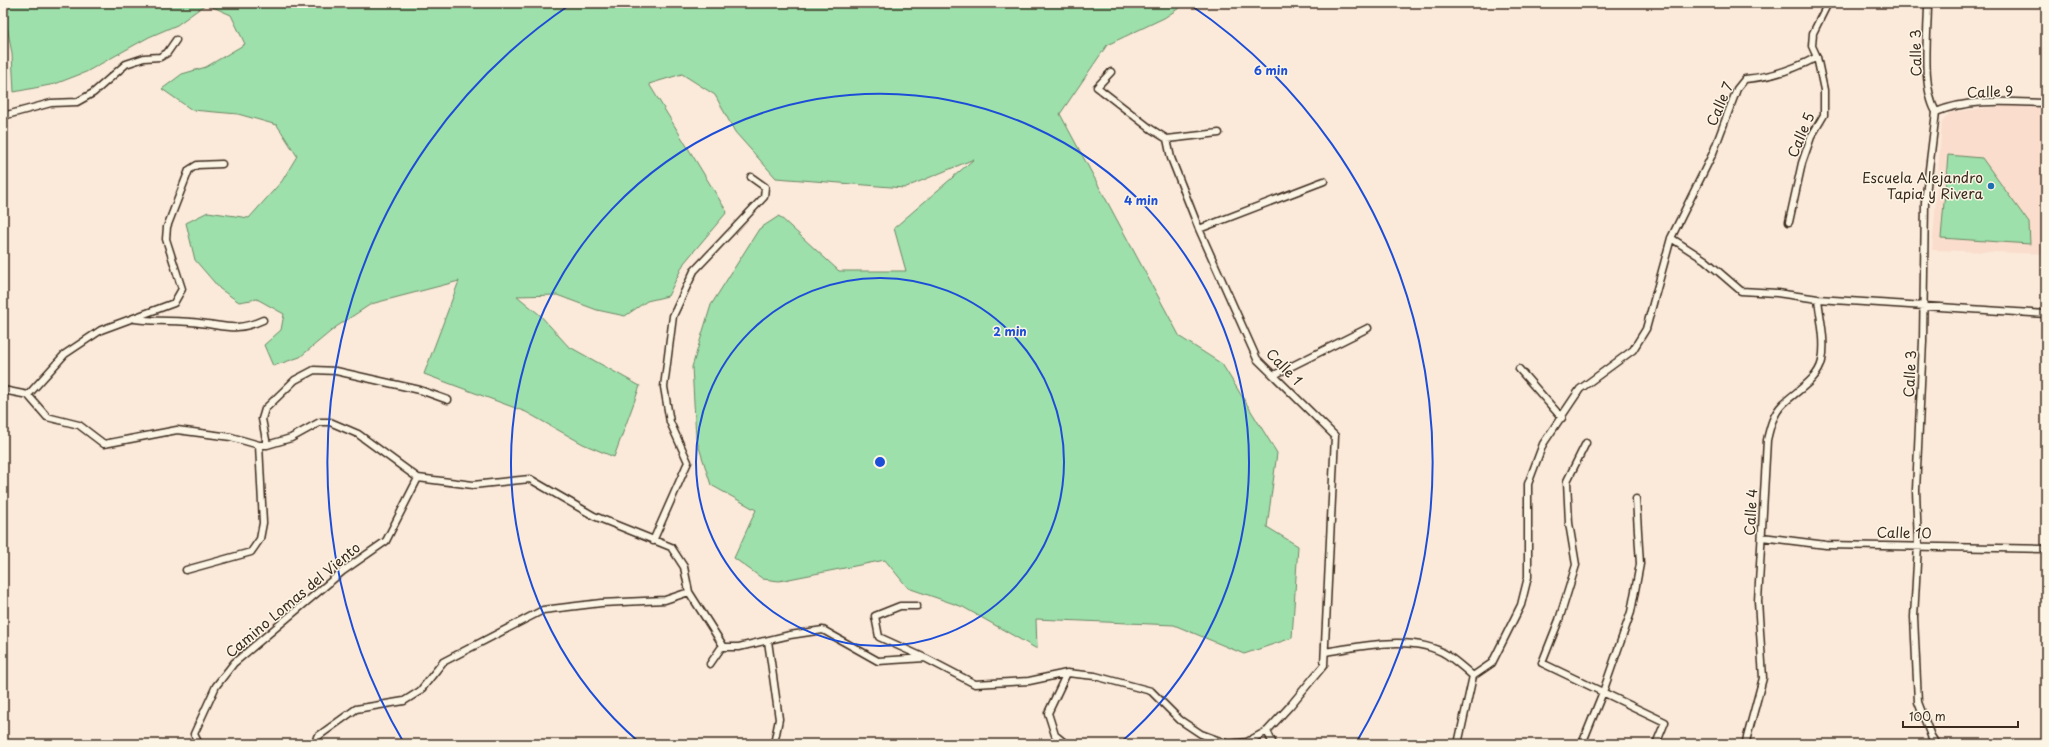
<svg xmlns="http://www.w3.org/2000/svg" width="2049" height="747" viewBox="0 0 2049 747" font-family="'Playpen Sans',sans-serif">
  <rect width="100%" height="100%" fill="#fbeada"/>
  <filter id="ink" filterUnits="userSpaceOnUse"><feTurbulence type="fractalNoise" baseFrequency=".025" numOctaves="2"/><feDisplacementMap in="SourceGraphic" scale="8" xChannelSelector="R" yChannelSelector="G"/><feConvolveMatrix kernelMatrix="1 2 1 2 8 2 1 2 1" color-interpolation-filters="sRGB"/></filter>
  <g filter="url(#ink)">
    <path fill="#faddcc" d="M2004,106L2046,108V254L1932,250L1942,122L1951,112Z"/>
    <path fill="#9de0ab" stroke="#6c8564" d="M3,3H1187L1164,18L1107,45L1060,114L1180,337L1222,364L1277,453L1267,527L1298,546L1292,638L1244,654L1174,625L1036,619L1037,649L963,607L908,588L885,560L779,581L763,579L734,558L756,510L711,485L696,438L692,367L711,305L759,229L779,216L839,271H906L894,228L974,159L904,188L776,178L735,132L715,95L682,74L649,84L727,212L684,263L668,296L647,301L625,316L597,310L557,295L517,296L540,315L568,346L640,386L614,457L583,444L526,412L424,374L459,281L371,304L336,327L300,357L273,366L264,345L281,330L284,314L257,299L239,302L220,289L195,260L186,223L208,212L249,218L282,181L297,156L277,125L238,114L192,110L162,89L182,74L206,67L245,44L231,15L206,4L177,25L149,37L86,72L55,84L14,92L12,54Z
      M1948,155L1982,158L2029,223L2030,244L1941,238Z"/>
    <g fill="none" stroke-linecap="round" stroke-linejoin="round">
      <g stroke="#3b2a1e" stroke-width="9">
        <path id="street" d="M1928,3C1928,34 1921,86 1936,112L1925,202L1923,341L1916,490L1918,545L1914,617L1918,702L1931,736L1936,744
          M1936,112C1970,98 2010,102 2046,103
          M3,116L51,103L77,102L93,93L126,64L144,58L160,57L167,53L176,40
          M1167,139L1219,133
          M1789,222L1802,163L1811,137L1824,115V90L1817,57L1812,46L1813,33L1828,3
          M1199,229L1324,181
          M1671,238L1705,260L1741,291L1777,293L1818,299L2046,314
          M135,319C157,322 179,320 200,323C227,326 236,332 263,320
          M1519,369L1562,418
          M1274,375L1368,328
          M3,390L28,395L47,417L79,425L104,444L177,430L231,437L259,445H267L291,438L320,422H330L358,434L418,478L473,485L530,479L594,516L671,547L684,567L689,592L724,647H739L790,635L823,630L878,661L925,658L975,684L1029,681L1067,673L1095,676L1151,691L1180,720L1201,734L1228,744L1247,742L1267,731L1290,706L1324,665L1335,436L1257,359L1199,229L1171,158L1167,139L1151,129L1097,87L1111,72
          M28,395L65,354L101,330L174,303L182,289L166,239L167,227L189,170L197,165L222,164
          M1586,443L1567,481L1569,523L1576,565L1559,620L1542,663L1665,722L1656,744
          M267,445L262,419L265,409L295,380L314,370L336,371L420,390L448,400
          M1762,537L1826,545L2046,549
          M653,541L688,462L670,422L664,387L673,316L694,271L764,197L765,187L751,177
          M186,570L251,552L260,539L263,523L259,445
          M917,606H900L875,616L879,637L923,657
          M768,641L779,719L774,744
          M1325,652C1361,646 1414,634 1447,655C1456,661 1465,669 1473,676
          M710,664L721,648L724,647
          M1267,731L1273,744
          M199,744L194,734L216,686L234,663L343,571L386,541L418,478
          M315,744L317,737L356,709L404,701L420,691L443,662L543,610L601,603L665,600L689,592
          M1066,744L1055,735L1048,713L1067,673
          M1458,744L1473,676L1492,663L1521,605L1528,577V484L1543,444L1580,389L1633,350L1646,329L1671,238L1713,153L1737,89L1745,79C1770,77 1795,69 1817,57
          M1582,744L1603,692L1631,612L1640,564L1636,499
          M1747,744L1746,741L1763,678L1758,601L1767,440C1770,427 1773,414 1783,404C1796,391 1818,380 1822,361C1826,340 1820,319 1818,299"/>
      </g>
      <use href="#street" stroke="#fcf5e5" stroke-width="6"/>
    </g>
  </g>
  <g fill="none" stroke="#1d4ed8" stroke-width="2">
    <circle cx="880" cy="462" r="184"/>
    <path d="M640 743A369 369 0 1 1 1120 743"/>
    <path d="M404 743A553 553 0 0 1 571 4M1189 4A553 553 0 0 1 1356 743"/>
  </g>
  <circle fill="#1f6fb2" stroke="#fcf5e5" stroke-width="1.5" cx="1991" cy="186" r="4"/>
  <g text-anchor="middle" stroke-width="3" stroke-linejoin="round" paint-order="stroke">
    <g font-size="14" fill="#3b2a1e" stroke="#fcf5e5">
      <text transform="translate(1916 53) rotate(-91)" y="5">Calle 3</text>
      <text transform="translate(1990 92) rotate(-2)" y="5">Calle 9</text>
      <text transform="translate(1720 104) rotate(-67)" y="5">Calle 7</text>
      <text transform="translate(1801 135) rotate(-67)" y="5">Calle 5</text>
      <text transform="translate(1284 367) rotate(46)" y="5">Calle 1</text>
      <text transform="translate(1910 374) rotate(-87)" y="5">Calle 3</text>
      <text transform="translate(1751 512) rotate(-87)" y="5">Calle 4</text>
      <text transform="translate(1904 533) rotate(1)" y="5">Calle 10</text>
      <text transform="translate(293 600) rotate(-40)" y="5">Camino Lomas del Viento</text>
    </g>
    <g font-size="14" fill="#3b2a1e" stroke="#fcf5e5" text-anchor="end">
      <text x="1983" y="183">Escuela Alejandro<tspan x="1983" dy="16">Tapia y Rivera</tspan></text>
    </g>
  </g>
  <circle cx="880" cy="462" r="6" fill="#1d4ed8" stroke="#fcf5e5" stroke-width="2"/>
  <g font-size="12" text-anchor="middle" font-weight="bold" fill="#1d4ed8" stroke="#fcf5e5" stroke-width="3" stroke-linejoin="round" paint-order="stroke">
    <text x="1271" y="75">6 min</text>
    <text x="1141" y="205">4 min</text>
    <text x="1010" y="336">2 min</text>
  </g>
  <rect width="2049" height="747" fill="none" stroke="#fcf5e5" stroke-width="16"/>
  <rect x="8" y="8" width="2033" height="731" fill="none" stroke="#3b2a1e" stroke-width="1.5" filter="url(#ink)"/>
  <path d="M1903 721v6h115v-6" fill="none" stroke="#3b2a1e" stroke-width="2"/>
  <text x="1909" y="721" font-size="12" fill="#3b2a1e" stroke="#fcf5e5" stroke-width="3" paint-order="stroke">100 m</text>
</svg>
